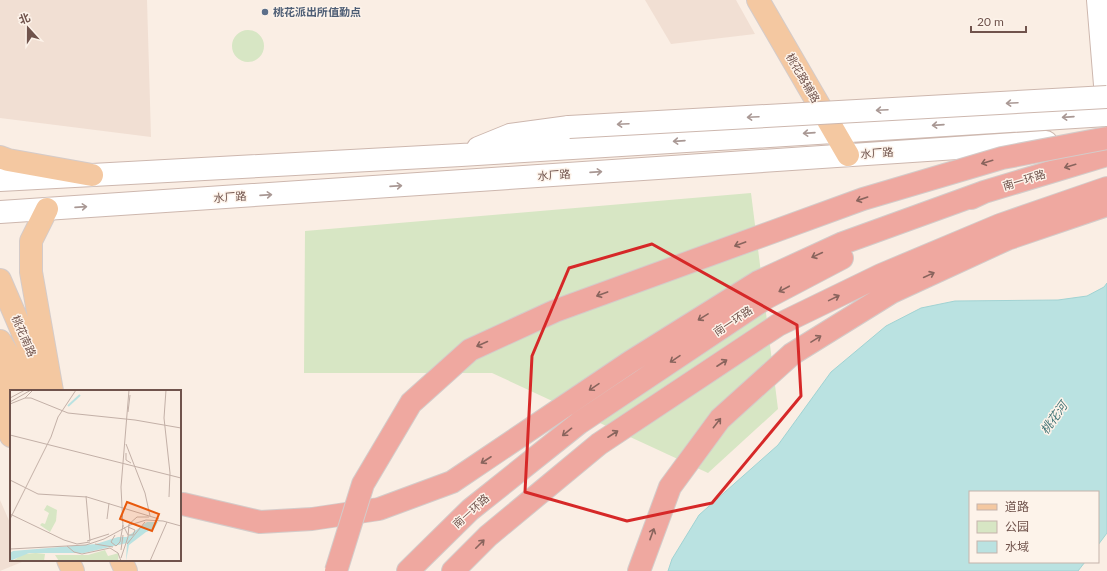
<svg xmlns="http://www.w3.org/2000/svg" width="1107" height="571" viewBox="0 0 1107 571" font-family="Lato,'Noto Sans SC',sans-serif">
  <rect width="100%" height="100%" fill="#faeee4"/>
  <path fill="#f1dfd3" d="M0,0H147L151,137L0,118Z
    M645,0H736L755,34L671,44Z
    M0,500L11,525V560H27L0,571Z"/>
  <path fill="#d7e6c4" d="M232 46a16 16 0 1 1 32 0a16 16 0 1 1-32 0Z
    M751,193L778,409L708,473L492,373H304L305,231Z"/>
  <path fill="#bae2e1" stroke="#a1d3d3" d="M1107,283V533L1098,545V492H970V562H1085L1078,571H668L672,559L699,515L778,445L831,372L886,326L921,308L955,301L1058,300L1087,296L1104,287Z"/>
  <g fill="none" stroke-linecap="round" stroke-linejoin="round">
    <g stroke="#cdb7ae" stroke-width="24">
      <path id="minor" d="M1098,0L1106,97
        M478,148L510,135L569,127
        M0,180L461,155L1107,115
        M0,212L1046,142"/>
    </g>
    <g stroke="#d4cbc9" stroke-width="24">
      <path id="major" d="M758,0L848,155
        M0,157L8,160L92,175
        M47,209L31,241V272L52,391
        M0,280L40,373
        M0,341L31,391
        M0,372L11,397
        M0,411L11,436
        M68,560L73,571
        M121,560L126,571"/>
    </g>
    <g stroke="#d4cbc9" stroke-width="24">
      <path id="highway" d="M971,198L984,192L1107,155
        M183,504L260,522L312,519L379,509L452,482L630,362L758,282L843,243L984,192
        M408,571L470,510L579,423L766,298L842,258
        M453,571L488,536L599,444L778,325L881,275L1000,225L1107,188
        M639,571L670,487L720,419L792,354L892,292L1007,239L1107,205"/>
    </g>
    <use href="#minor" stroke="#fff" stroke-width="22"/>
    <use href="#major" stroke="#f4c8a1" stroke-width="22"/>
    <use href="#highway" stroke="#efa8a0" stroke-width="22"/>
    <g stroke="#cdb7ae" stroke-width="24" stroke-linecap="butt">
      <path id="minor-bridge" d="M569,127L1107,97"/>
    </g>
    <g stroke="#d4cbc9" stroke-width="24" stroke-linecap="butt">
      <path id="highway-bridge" d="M336,571L363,484L411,403L470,350L555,311L863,199L1002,158L1107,138"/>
    </g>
    <use href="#minor-bridge" stroke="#fff" stroke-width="22"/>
    <use href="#highway-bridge" stroke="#efa8a0" stroke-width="22"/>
  </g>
  <defs><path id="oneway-shaft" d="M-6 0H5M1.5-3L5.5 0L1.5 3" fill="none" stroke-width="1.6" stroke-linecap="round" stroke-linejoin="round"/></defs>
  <g stroke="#a99894">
    <use href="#oneway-shaft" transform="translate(1012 103) rotate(177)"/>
    <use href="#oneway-shaft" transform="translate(882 110) rotate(177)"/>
    <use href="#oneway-shaft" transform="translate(753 117) rotate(177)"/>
    <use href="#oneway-shaft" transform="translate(1068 117) rotate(176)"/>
    <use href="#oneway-shaft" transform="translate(623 124) rotate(177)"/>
    <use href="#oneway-shaft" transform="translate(938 125) rotate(176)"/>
    <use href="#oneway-shaft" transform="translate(809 133) rotate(176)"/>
    <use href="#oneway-shaft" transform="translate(679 141) rotate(176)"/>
    <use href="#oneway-shaft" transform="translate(596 172) rotate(-4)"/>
    <use href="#oneway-shaft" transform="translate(396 186) rotate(-4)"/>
    <use href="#oneway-shaft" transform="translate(266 195) rotate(-4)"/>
    <use href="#oneway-shaft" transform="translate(81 207) rotate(-4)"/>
  </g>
  <g stroke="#89645d">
    <use href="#oneway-shaft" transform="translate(987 162) rotate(163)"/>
    <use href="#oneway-shaft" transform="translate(1070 166) rotate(163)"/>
    <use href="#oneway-shaft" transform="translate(862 199) rotate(161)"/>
    <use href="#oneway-shaft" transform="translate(740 244) rotate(160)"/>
    <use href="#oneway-shaft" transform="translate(817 255) rotate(155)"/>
    <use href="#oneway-shaft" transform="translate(929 275) rotate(-25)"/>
    <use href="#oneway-shaft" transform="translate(784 289) rotate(152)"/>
    <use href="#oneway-shaft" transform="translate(602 294) rotate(160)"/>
    <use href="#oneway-shaft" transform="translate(834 298) rotate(-26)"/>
    <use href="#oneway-shaft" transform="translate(703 317) rotate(148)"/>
    <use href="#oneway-shaft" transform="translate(816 339) rotate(-32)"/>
    <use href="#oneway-shaft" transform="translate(482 344) rotate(156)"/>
    <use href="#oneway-shaft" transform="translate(675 359) rotate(146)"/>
    <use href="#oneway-shaft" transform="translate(722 363) rotate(-33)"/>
    <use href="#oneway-shaft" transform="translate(594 387) rotate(146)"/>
    <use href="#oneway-shaft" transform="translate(717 423) rotate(-52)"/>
    <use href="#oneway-shaft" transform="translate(567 432) rotate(141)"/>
    <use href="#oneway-shaft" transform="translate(613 434) rotate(-33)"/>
    <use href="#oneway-shaft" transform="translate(486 460) rotate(147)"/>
    <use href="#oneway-shaft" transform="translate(652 534) rotate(-70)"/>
    <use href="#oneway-shaft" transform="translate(480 544) rotate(-45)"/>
  </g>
  <path fill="none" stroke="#d62828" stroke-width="3" stroke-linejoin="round" d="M652,244L797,325L801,396L712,503L627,521L525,492L532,356L569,268Z"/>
  <circle fill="#5c6f8a" stroke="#fdf3ea" stroke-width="1.5" cx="265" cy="12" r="4"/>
  <g text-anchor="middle" stroke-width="3" stroke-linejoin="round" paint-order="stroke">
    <g font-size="11" font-weight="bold" fill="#4e5e75" stroke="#fdf3ea" text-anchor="start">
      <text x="273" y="16">桃花派出所值勤点</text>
    </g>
    <g font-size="11" fill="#70534c" stroke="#fdf3ea">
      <text transform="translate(803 78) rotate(60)" y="4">桃花路辅路</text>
      <text transform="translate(877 153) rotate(-4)" y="4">水厂路</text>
      <text transform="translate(554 175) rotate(-4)" y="4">水厂路</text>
      <text transform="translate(1024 180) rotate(-17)" y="4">南一环路</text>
      <text transform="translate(230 197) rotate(-4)" y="4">水厂路</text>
      <text transform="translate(733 321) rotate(-34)" y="4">南一环路</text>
      <text transform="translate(24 336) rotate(66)" y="4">桃花南路</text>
      <text transform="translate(471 511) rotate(-42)" y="4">南一环路</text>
    </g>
    <g font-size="12" font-style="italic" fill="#417475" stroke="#fdf3ea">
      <text transform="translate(1054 418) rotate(-54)" y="4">桃花河</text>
    </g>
  </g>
  <g transform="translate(10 390)">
    <rect width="171" height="171" fill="#faeee4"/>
    <path d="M37,115L47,120L46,131L40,142L30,135L32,133L35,134L39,123L34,120ZM95,160L98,166L109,163L108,171H49L45,165H78ZM13,164L26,163L35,164L34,171H3Z" fill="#d7e6c4"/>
    <path d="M137,132H148L144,139L136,142L119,155L116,171L117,153L74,163H19L0,171V163L3,161L86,154L108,147H117Z" fill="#bae2e1"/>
    <path fill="none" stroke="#bae2e1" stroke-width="2" d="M58,16L70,5"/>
    <path fill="none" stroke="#c3b0a7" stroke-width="1" d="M156,0L154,28L160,83L159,107M0,8L15,0M15,8H21L58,23L125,30L171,38M0,12L21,0M0,14L15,8L23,0M118,22L120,5M0,45L171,88M116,54L135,103L140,126M116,63V70L121,73M0,90L28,104L77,107L149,129M76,106L80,151M0,124L54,150M0,129L41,47L48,27L66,0M97,129L99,113M113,137L111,97L119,0M114,137L118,145H123L125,140L118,137M105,145L101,152L106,156L110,152L113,135M54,150L67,154L80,152M77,151L99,144M85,154L103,157M117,154L135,132M57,156L64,162L72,164L100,158L108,163L111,171M0,159L76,155L94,149L120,135L136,130L153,131L171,136M111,160L113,145M111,168L118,147L119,134L127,127H139M140,171L157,132"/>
    <path fill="#e8590c" fill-opacity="0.15" stroke="#e8590c" stroke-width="2" d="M117,112L149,124L142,141L110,129Z"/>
    <rect width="171" height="171" fill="none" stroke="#70534c" stroke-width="2"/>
  </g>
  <rect x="969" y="491" width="130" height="72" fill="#fdf3ea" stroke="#c5b3ab"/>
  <rect x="977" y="504" width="20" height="6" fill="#f4c8a1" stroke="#c5b3ab"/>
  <text x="1005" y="511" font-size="12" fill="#70534c">道路</text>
  <rect x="977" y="521" width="20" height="12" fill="#d7e6c4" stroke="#c5b3ab"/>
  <text x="1005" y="531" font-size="12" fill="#70534c">公园</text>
  <rect x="977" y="541" width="20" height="12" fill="#bae2e1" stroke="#c5b3ab"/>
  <text x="1005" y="551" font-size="12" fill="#70534c">水域</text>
  <g transform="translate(28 28) rotate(339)" stroke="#fdf3ea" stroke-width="3" paint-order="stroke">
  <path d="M0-3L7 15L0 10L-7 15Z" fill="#70534c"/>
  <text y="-6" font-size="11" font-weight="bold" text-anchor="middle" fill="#70534c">北</text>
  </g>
  <path d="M971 26v6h55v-6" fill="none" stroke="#70534c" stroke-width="2"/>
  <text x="977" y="26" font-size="12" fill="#70534c" stroke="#fdf3ea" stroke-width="3" paint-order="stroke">20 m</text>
</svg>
